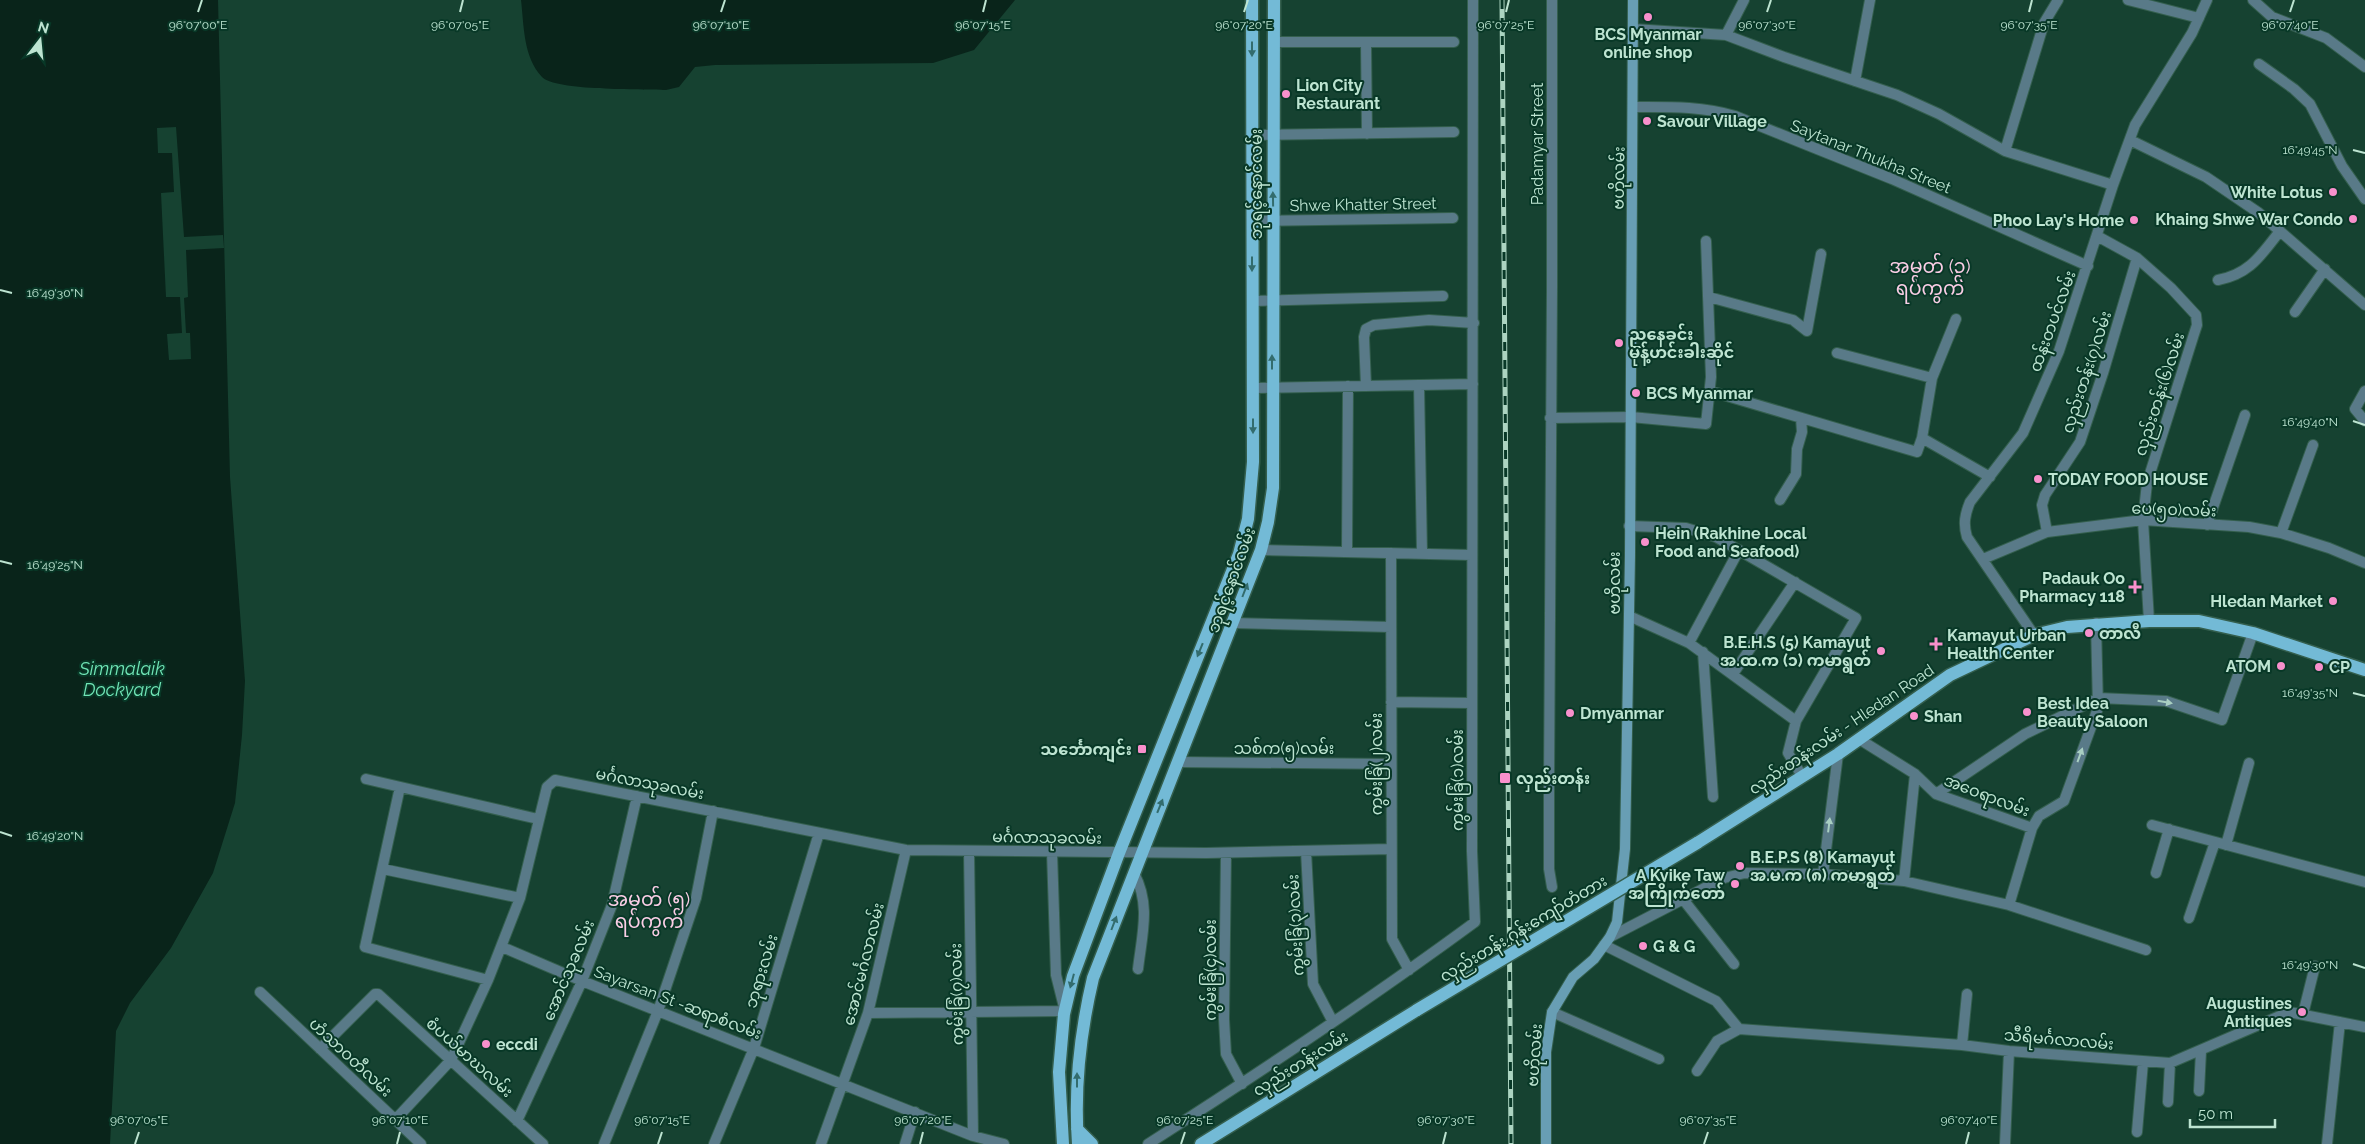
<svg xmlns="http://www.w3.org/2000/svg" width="2365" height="1144" viewBox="0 0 2365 1144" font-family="Raleway,'Noto Sans Myanmar',sans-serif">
  <rect width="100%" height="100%" fill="#164231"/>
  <path fill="#09241a" d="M0,0H218L230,477L245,681L242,735L235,803L213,873L171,948L130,1003L116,1031L110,1144H0Z
    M521,0H1015L974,50L933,63L715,65L695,67L679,87L666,90C643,89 555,91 542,77C523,57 524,25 521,0Z"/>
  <path fill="#164231" d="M176,127L184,237L223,235L224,248L186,250L188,297L184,298L186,333H190L191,359L169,360L167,334L182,333L180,297H166L161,193L174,192L172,153H158L157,128Z"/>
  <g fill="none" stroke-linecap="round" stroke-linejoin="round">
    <g stroke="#345f4e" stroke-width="12">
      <path id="minor" d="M1552,0V287L1549,783V869L1552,887
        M2128,0L2199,18
        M2253,0L2272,17L2326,38L2365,67
        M1633,29L1726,35L1784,57L1897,95L1939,114L2005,151L2113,185
        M1726,35L1744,0
        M1273,42H1454
        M1366,43L1367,134
        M2259,64L2294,89L2310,104L2342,166L2365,199
        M1855,81L1870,0
        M1634,107C1669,107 1701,106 1735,116L1892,179L2088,266
        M1252,135L1454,132
        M2130,140L2206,177L2259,213L2365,305
        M2005,151L2044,23L2058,0
        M1252,221L1453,218
        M2097,236L2137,258L2171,288L2196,315L2197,325L2194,334L2147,483L2143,520L2149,621
        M2218,280C2250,274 2261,255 2280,231
        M1709,297L1793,320L1807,331
        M1253,301L1443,296
        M2295,312L2325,269
        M1807,331L1821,254
        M1837,353L1932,378
        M1419,385L1422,554
        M1366,386L1364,337L1366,329L1374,325L1429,320L1474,323
        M1252,388L1473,384
        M1710,391L1917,452L1922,438L1932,378L1956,319
        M2365,391L2355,409L2365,421
        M1550,418L1631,417L1706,424L1711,377L1706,241
        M1922,438L1990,477
        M1780,500L1796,474L1797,449L1802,432L1801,418
        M2207,525L2245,415
        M1629,526L1686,528L1716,537L1856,618L1796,721L1788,753L1802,776
        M2047,532L2042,505L2045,495L2080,442L2103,373L2137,258
        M2281,533L2313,445
        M1261,550L1472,555
        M1347,552L1348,386
        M1391,553L1392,939L1409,970
        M1983,559L2047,532L2143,520L2249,527L2281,533L2329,548L2365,563
        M1629,616L1689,643L1796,721
        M1233,623L1391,627
        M2034,635L1967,537C1963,524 1965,514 1970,502L2023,433L2059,351L2113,185L2135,125L2192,33L2207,0
        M1689,643L1739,550
        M1703,652L1713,797
        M1733,674L1795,582
        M1391,702L1472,703
        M1859,739L1915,774L1936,794L2032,828
        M1178,762L1391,764
        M366,779L538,819
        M400,787L365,947L488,980
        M1936,794L2025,734L2099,698L2166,701L2222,720L2253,633
        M2152,825L2365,882
        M2226,845L2249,763
        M969,851L973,1136
        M1306,851L1313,984L1333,1022
        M1226,853L1224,1019L1226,1054L1242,1084
        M383,869L520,898
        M1134,873C1151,905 1142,934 1138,969
        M2156,873L2169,829
        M1823,874L1838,754
        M1904,881L1915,774
        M1682,898L1734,964
        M2009,905L2032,828L2039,816L2064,801L2098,708L2096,623
        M2189,918L2215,842
        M1610,937L1724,878L1745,873L1823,874L1904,881L2009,905L2146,950
        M1604,945L1716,1001L1739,1029
        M502,947L582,981L973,1136L1004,1144
        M260,992L421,1144
        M1552,1012L1659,1059
        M868,1013L1065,1011L1056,975L1052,852
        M2303,1014L2315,966
        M1739,1029L1962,1045L2009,1051L2170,1063L2289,1012L2365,1027
        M1962,1045L1967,994
        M320,1049L375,994H378L543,1144
        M1697,1071L1717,1041L1739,1029
        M2199,1091L2201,1051
        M2168,1102L2170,1063
        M395,1120L451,1060L488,980L520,898L547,787L555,780L906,850L1206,853L1391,849
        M517,1121L582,981L612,905L637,796
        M2137,1132L2143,1062
        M604,1144L658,1011L696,898L713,811
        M714,1144L754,1048L819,833
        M821,1144L868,1013L906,850
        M905,1144L915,1112
        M1148,1144C1259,1073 1369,1000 1475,922L1472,851L1473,0
        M2005,1144L2009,1051
        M2327,1144L2340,1022"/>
    </g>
    <g stroke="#345f4e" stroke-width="12">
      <path id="secondary" d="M1546,1144V1052L1552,1012L1573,977L1594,959L1610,937L1617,922L1625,849L1630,555L1633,0"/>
    </g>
    <g stroke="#345f4e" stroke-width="15">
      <path id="primary" d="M1697,843L1838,754L1950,675L2034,635L2067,627L2149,621H2199L2253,633L2365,670
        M1077,1129L1092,1144
        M1063,1144L1059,1072L1064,1014L1073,976L1119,853L1239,554L1248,519L1253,462L1252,0
        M1078,1144C1074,1088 1080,1033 1093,978L1261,550L1268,522L1273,488L1274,0
        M1201,1144L1417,1010"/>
    </g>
    <use href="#minor" stroke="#597a88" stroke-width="10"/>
    <use href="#secondary" stroke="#689eb4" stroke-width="10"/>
    <use href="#primary" stroke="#73bad6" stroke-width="12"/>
    <g stroke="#acd4c1" stroke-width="5">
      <path id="rail" d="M1502,0L1511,1144"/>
    </g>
    <use href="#rail" stroke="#083827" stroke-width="3" stroke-dasharray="9" stroke-linecap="butt"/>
    <g stroke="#345f4e" stroke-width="15" stroke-linecap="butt">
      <path id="primary-bridge" d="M1417,1010L1697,843"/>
    </g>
    <use href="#primary-bridge" stroke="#73bad6" stroke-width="12"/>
  </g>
  <defs><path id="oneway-solid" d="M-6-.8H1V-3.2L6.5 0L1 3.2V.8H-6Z" transform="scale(1.25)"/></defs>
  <g fill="#336c6d">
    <use href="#oneway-solid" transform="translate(1252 49) rotate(90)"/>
    <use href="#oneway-solid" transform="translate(1273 199) rotate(-91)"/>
    <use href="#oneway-solid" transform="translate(1252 264) rotate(90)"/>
    <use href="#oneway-solid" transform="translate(1272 362) rotate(-90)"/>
    <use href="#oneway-solid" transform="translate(1253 426) rotate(90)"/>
    <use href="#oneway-solid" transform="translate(1245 590) rotate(-69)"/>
    <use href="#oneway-solid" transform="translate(1200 650) rotate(112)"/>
    <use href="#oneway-solid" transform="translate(1160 806) rotate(-68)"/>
    <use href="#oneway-solid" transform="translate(1114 923) rotate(-69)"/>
    <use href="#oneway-solid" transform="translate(1072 981) rotate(105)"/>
    <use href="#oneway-solid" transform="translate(1077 1080) rotate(-90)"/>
  </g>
  <g fill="#a9cfc2">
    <use href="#oneway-solid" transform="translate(2165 702) rotate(10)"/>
    <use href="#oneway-solid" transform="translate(2080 755) rotate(-70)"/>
    <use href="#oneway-solid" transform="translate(1829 825) rotate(-83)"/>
  </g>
  <path fill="none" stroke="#bde4d1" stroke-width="2" d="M198,12L202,0M460,12L463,0M721,12L725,0M983,12L986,0M1244,12L1248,0M1506,12L1509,0M1767,12L1771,0M2029,12L2032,0M2290,12L2294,0M2353,150L2365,153M0,290L12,293M2353,421L2365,425M0,561L12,564M2353,693L2365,696M0,832L12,836M2353,964L2365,968M135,1144L139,1132M397,1144L400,1132M658,1144L662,1132M920,1144L923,1132M1181,1144L1185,1132M1443,1144L1446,1132M1704,1144L1708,1132M1966,1144L1969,1132"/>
  <g fill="#f890cc" stroke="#083827" stroke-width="2">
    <circle cx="1648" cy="17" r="5"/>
    <circle cx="1286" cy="94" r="5"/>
    <circle cx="1647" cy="121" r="5"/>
    <circle cx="2333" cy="192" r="5"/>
    <circle cx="2353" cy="219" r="5"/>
    <circle cx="2134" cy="220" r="5"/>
    <circle cx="1619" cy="343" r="5"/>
    <circle cx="1636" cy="393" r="5"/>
    <circle cx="2038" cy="479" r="5"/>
    <circle cx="1645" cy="542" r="5"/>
    <path d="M2132.5 579.5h5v5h5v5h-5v5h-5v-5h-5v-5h5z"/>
    <circle cx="2333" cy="601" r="5"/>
    <circle cx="2089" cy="633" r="5"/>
    <path d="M1933.5 636.5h5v5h5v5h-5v5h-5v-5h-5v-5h5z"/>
    <circle cx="1881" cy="651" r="5"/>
    <circle cx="2281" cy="666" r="5"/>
    <circle cx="2319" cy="667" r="5"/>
    <circle cx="2027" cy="712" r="5"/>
    <circle cx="1570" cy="713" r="5"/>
    <circle cx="1914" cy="716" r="5"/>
    <rect x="1137" y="744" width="10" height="10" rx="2.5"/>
    <rect x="1499" y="772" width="12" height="12" rx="2.5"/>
    <circle cx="1740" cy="866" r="5"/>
    <circle cx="1735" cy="884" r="5"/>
    <circle cx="1643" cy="946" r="5"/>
    <circle cx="2302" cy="1012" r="5"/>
    <circle cx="486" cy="1044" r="5"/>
  </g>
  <g text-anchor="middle" stroke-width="4" stroke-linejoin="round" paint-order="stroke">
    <g font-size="16" font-weight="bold" fill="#bde4d1" stroke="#083827" text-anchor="start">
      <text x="1648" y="40" text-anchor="middle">BCS Myanmar<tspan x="1648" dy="18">online shop</tspan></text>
      <text x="1296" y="91">Lion City<tspan x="1296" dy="18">Restaurant</tspan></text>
      <text x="1657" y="127">Savour Village</text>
      <text x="2323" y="198" text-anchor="end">White Lotus</text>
      <text x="2343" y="225" text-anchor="end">Khaing Shwe War Condo</text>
      <text x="2124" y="226" text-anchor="end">Phoo Lay's Home</text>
      <text x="1629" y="340">ညနေခင်း<tspan x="1629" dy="18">မုန့်ဟင်းခါးဆိုင်</tspan></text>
      <text x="1646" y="399">BCS Myanmar</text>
      <text x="2048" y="485">TODAY FOOD HOUSE</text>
      <text x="1655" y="539">Hein (Rakhine Local<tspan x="1655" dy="18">Food and Seafood)</tspan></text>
      <text x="2125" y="584" text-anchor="end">Padauk Oo<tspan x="2125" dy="18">Pharmacy 118</tspan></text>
      <text x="2323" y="607" text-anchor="end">Hledan Market</text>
      <text x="2099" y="639">တာလီ</text>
      <text x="1947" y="641">Kamayut Urban<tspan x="1947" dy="18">Health Center</tspan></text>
      <text x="1871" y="648" text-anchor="end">B.E.H.S (5) Kamayut<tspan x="1871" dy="18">အ.ထ.က (၁) ကမာရွတ်</tspan></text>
      <text x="2271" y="672" text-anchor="end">ATOM</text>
      <text x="2329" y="673">CP</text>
      <text x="2037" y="709">Best Idea<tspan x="2037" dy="18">Beauty Saloon</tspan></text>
      <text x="1580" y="719">Dmyanmar</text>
      <text x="1924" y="722">Shan</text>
      <text x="1132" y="755" text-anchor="end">သင်္ဘောကျင်း</text>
      <text x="1516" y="784">လှည်းတန်း</text>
      <text x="1750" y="863">B.E.P.S (8) Kamayut<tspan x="1750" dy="18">အ.မ.က (၈) ကမာရွတ်</tspan></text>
      <text x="1725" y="881" text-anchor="end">A Kyike Taw<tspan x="1725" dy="18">အကြိုက်တော်</tspan></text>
      <text x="1653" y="952">G &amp; G</text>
      <text x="2292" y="1009" text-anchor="end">Augustines<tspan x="2292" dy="18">Antiques</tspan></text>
      <text x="496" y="1050">eccdi</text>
    </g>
    <g font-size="16" fill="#bde4d1" stroke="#083827">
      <text transform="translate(1537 144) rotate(-90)" y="6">Padamyar Street</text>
      <text transform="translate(1871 156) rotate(22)" y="6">Saytanar Thukha Street</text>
      <text transform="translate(1618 178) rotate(-89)" y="6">ဗဟိုလမ်း</text>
      <text transform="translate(1256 184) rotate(-90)" y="6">ဘုရင့်နောင်လမ်း</text>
      <text transform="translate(1363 204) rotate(-1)" y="6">Shwe Khatter Street</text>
      <text transform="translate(2052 321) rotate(-70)" y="6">ထန်းတပင်လမ်း</text>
      <text transform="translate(2086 372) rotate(-72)" y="6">လှည်းတန်း(၇)လမ်း</text>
      <text transform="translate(2159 394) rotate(-72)" y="6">လှည်းတန်း(၆)လမ်း</text>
      <text transform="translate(2174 509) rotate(2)" y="6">ပေ(၅၀)လမ်း</text>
      <text transform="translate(1231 580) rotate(-70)" y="6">ဘုရင့်နောင်လမ်း</text>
      <text transform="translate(1614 583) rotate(-90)" y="6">ဗဟိုလမ်း</text>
      <text transform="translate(1841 729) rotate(-34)" y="6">လှည်းတန်းလမ်း - Hledan Road</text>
      <text x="1284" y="754">သစ်က(၅)လမ်း</text>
      <text transform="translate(1376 764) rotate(-90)" y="6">ကွမ်းခြံ(၂)လမ်း</text>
      <text transform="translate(1457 780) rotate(-90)" y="6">ကွမ်းခြံ(၁)လမ်း</text>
      <text transform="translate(650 783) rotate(11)" y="6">မင်္ဂလာသုခလမ်း</text>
      <text transform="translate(1987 795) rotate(21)" y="6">အဝေရာလမ်း</text>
      <text transform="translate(1047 837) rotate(1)" y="6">မင်္ဂလာသုခလမ်း</text>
      <text transform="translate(1295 925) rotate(-93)" y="6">ကွမ်းခြံ(၃)လမ်း</text>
      <text transform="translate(1523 928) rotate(-31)" y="6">လှည်းတန်း ဂုန်းကျော်တံတား</text>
      <text transform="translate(863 964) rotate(-76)" y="6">အောင်မင်္ဂလာလမ်း</text>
      <text transform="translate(568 970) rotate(-67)" y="6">အောင်သုခလမ်း</text>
      <text transform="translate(1210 970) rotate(-90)" y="6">ကွမ်းခြံ(၄)လမ်း</text>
      <text transform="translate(761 971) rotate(-73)" y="6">ဘုရားလမ်း</text>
      <text transform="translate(956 994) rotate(-91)" y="6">ကွမ်းခြံ(၇)လမ်း</text>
      <text transform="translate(678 1002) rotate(21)" y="6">Sayarsan St -ဆရာစံလမ်း</text>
      <text transform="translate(2059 1039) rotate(5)" y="6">သီရိမင်္ဂလာလမ်း</text>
      <text transform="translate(1534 1055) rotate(-86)" y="6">ဗဟိုလမ်း</text>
      <text transform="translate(351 1057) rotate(43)" y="6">ဟံသာဝတီလမ်း</text>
      <text transform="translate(470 1057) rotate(42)" y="6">စံပယ်မာဃလမ်း</text>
      <text transform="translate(1300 1063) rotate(-32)" y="6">လှည်းတန်းလမ်း</text>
    </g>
    <g font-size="18" font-style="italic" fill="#70e5b6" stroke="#083827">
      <text x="122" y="675">Simmalaik<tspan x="122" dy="21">Dockyard</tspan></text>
    </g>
    <g font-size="19" fill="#fbcee6" stroke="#083827">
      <text x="1930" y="273">အမှတ် (၃)<tspan x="1930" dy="22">ရပ်ကွက်</tspan></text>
      <text x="649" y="906">အမှတ် (၅)<tspan x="649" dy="22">ရပ်ကွက်</tspan></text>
    </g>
  </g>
  <g font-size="12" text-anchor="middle" fill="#bde4d1" stroke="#083827" stroke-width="4" stroke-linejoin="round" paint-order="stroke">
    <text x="198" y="29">96°07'00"E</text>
    <text x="460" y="29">96°07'05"E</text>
    <text x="721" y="29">96°07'10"E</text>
    <text x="983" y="29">96°07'15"E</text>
    <text x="1244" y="29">96°07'20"E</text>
    <text x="1506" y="29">96°07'25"E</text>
    <text x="1767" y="29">96°07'30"E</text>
    <text x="2029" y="29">96°07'35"E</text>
    <text x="2290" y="29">96°07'40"E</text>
    <text x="2310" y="154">16°49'45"N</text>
    <text x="55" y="297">16°49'30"N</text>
    <text x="2310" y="426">16°49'40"N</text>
    <text x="55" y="569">16°49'25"N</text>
    <text x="2310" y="697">16°49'35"N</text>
    <text x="55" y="840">16°49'20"N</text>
    <text x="2310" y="969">16°49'30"N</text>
    <text x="139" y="1124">96°07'05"E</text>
    <text x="400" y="1124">96°07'10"E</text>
    <text x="662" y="1124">96°07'15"E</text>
    <text x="923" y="1124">96°07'20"E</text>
    <text x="1185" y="1124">96°07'25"E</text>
    <text x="1446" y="1124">96°07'30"E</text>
    <text x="1708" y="1124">96°07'35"E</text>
    <text x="1969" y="1124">96°07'40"E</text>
  </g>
  <g transform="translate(40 40) rotate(16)" stroke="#083827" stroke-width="4" paint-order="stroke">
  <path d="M0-4L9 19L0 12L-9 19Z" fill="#bde4d1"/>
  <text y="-8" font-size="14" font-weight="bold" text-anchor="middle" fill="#bde4d1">N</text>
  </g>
  <path d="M2190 1119v8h85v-8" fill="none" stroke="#bde4d1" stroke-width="2.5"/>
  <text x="2198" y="1119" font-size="15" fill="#bde4d1" stroke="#083827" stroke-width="4" paint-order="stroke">50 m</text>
</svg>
